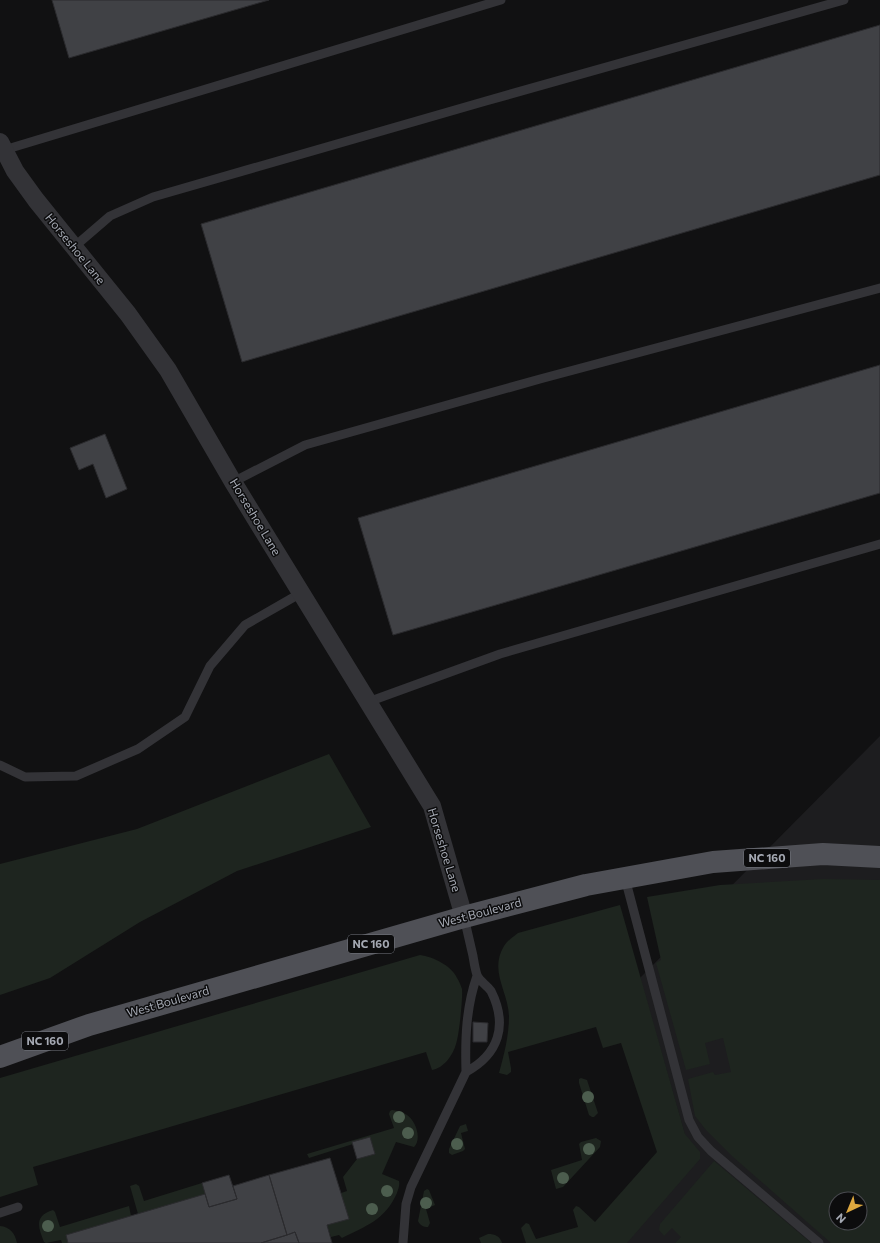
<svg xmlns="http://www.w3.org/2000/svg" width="880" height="1243" viewBox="0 0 880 1243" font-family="Commissioner,sans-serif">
  <rect width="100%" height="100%" fill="#111112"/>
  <path fill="#1d1d1f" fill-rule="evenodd" d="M880,736V1243H619L689,1149L640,978ZM836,1199H860V1223H836Z"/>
  <path fill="#1e251f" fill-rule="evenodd" d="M329,754L371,827L237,871L140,922L50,978L0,995V864L137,829Z
    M823,879L880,880V1243H831L732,1156L706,1130L695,1116L688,1079L713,1072L715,1075L731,1072L723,1038L705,1043L710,1064L686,1070L656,963L661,960L647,897L720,885ZM836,1199H860V1223H836Z
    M620,905L685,1134L700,1152V1159L627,1243H526L521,1228L526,1223L529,1224L536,1239L578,1227L573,1210L576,1206L579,1207L595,1222L657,1152L621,1043L603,1048L596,1027L508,1052L511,1068V1072L507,1075L499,1073C504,1055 509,1036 509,1016C508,991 489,971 504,946C507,941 513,937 518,933Z
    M420,955C433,957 451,965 457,978C459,981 461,986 462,989C463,998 459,1036 456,1044C453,1055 444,1068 432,1070L426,1052L33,1167L38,1185L0,1197V1078Z
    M581,1078L587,1080L598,1113L594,1117H592L589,1115L579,1083V1079Z
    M392,1110C398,1111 403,1112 407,1115C416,1121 422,1139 414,1147L396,1142L382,1174L399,1181C400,1186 398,1189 397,1193C385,1220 366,1226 342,1238L339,1235L331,1237L327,1225L348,1219L341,1193L347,1191L343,1177L357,1159L375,1154L370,1137L353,1142V1144L309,1158L307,1154L394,1128L389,1114L390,1111Z
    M466,1124L468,1131L461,1133L465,1149L463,1151L452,1155L449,1153V1149L460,1126Z
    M596,1138L601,1141L600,1147L563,1187L556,1189L551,1170L582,1160L579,1144L581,1142Z
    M714,1161L811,1243H675L681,1237L672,1228L664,1236L659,1230L660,1224Z
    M202,1183L205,1194L138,1214L130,1186L136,1184L139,1186L144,1201Z
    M427,1189L429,1190L435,1205L426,1209L430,1223L428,1227C423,1227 420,1225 418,1221L424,1191Z
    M129,1206L131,1216L66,1235L68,1243H62L61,1240L46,1243L44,1242C38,1227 34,1216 53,1210L55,1212L60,1227Z
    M0,1226C10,1227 15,1233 17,1243H0Z
    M488,1234C495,1234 500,1236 502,1243H481L479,1238Z"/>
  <path fill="#404145" stroke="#2b2b2e" d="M52,0H269L69,58Z
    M880,25V175L242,362L201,224Z
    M880,365V493L393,635L358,518Z
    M105,434L127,489L106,498L93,464L79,470L70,448Z
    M473,1022L488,1023L487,1042H473Z
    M370,1137L375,1154L357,1159L352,1142Z
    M330,1158L349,1219L327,1225L332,1243H299L295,1232L287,1235L269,1175Z
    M229,1175L237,1199L209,1207L202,1183Z
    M269,1175L287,1235L261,1243H68L66,1235L205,1194L209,1207L237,1199L233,1186Z
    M295,1232L299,1243H261L287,1235Z"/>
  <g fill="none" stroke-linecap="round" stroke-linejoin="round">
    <path stroke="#333337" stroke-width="9" d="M4,150L501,0
      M74,247L110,216L153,197L486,101L844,0
      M233,482L305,445L540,379L880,288
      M368,702L500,654L880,544
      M0,765L25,777L76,776L138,749L185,717L210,666L245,625L301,593
      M625,878L689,1120L698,1137L711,1151L819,1243
      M464,917C467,930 470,943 473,956C474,962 475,969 477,975C479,981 487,985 491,991C508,1025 499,1054 466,1072C465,1039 466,1007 477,976
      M0,1213L18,1207
      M403,1243L406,1204L411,1187L466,1072"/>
    <path stroke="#333337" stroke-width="18" d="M0,142L15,171L36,200L128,314L168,370L233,482L432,806L464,917"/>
    <path stroke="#4f5056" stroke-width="22" d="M0,1057L89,1025L464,917L586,885L713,862L823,854L880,857"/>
  </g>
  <g fill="#4c5d4e">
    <circle cx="588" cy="1097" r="6"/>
    <circle cx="399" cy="1117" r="6"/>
    <circle cx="408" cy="1133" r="6"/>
    <circle cx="457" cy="1144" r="6"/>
    <circle cx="589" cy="1149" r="6"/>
    <circle cx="563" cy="1178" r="6"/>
    <circle cx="387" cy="1191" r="6"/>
    <circle cx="426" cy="1203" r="6"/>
    <circle cx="372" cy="1209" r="6"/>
    <circle cx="48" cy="1226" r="6"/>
  </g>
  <g text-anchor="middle" stroke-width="3" stroke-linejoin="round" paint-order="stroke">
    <g fill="#0c0c0d" stroke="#767980" stroke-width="1">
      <rect x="744" y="849" width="46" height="18" rx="3"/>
      <rect x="348" y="935" width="46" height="18" rx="3"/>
      <rect x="22" y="1032" width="46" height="18" rx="3"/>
    </g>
    <g font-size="11" font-weight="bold" fill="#a4a8b2">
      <text x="767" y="862">NC 160</text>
      <text x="371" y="948">NC 160</text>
      <text x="45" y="1045">NC 160</text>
    </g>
    <g font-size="12" fill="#a4a8b2" stroke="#0c0c0d">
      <text transform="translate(75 249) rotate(51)" y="4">Horseshoe Lane</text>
      <text transform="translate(255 517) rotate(59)" y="4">Horseshoe Lane</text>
      <text transform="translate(444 850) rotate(73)" y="4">Horseshoe Lane</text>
      <text transform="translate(480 913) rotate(-15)" y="4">West Boulevard</text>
      <text transform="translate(168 1002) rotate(-16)" y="4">West Boulevard</text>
    </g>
  </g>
  <g transform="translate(848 1211) rotate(224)"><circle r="19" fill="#0c0c0d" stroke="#494a4f"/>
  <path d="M0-3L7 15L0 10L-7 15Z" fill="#dca73f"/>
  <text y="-6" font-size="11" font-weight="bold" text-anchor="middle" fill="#a4a8b2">N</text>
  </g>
</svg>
